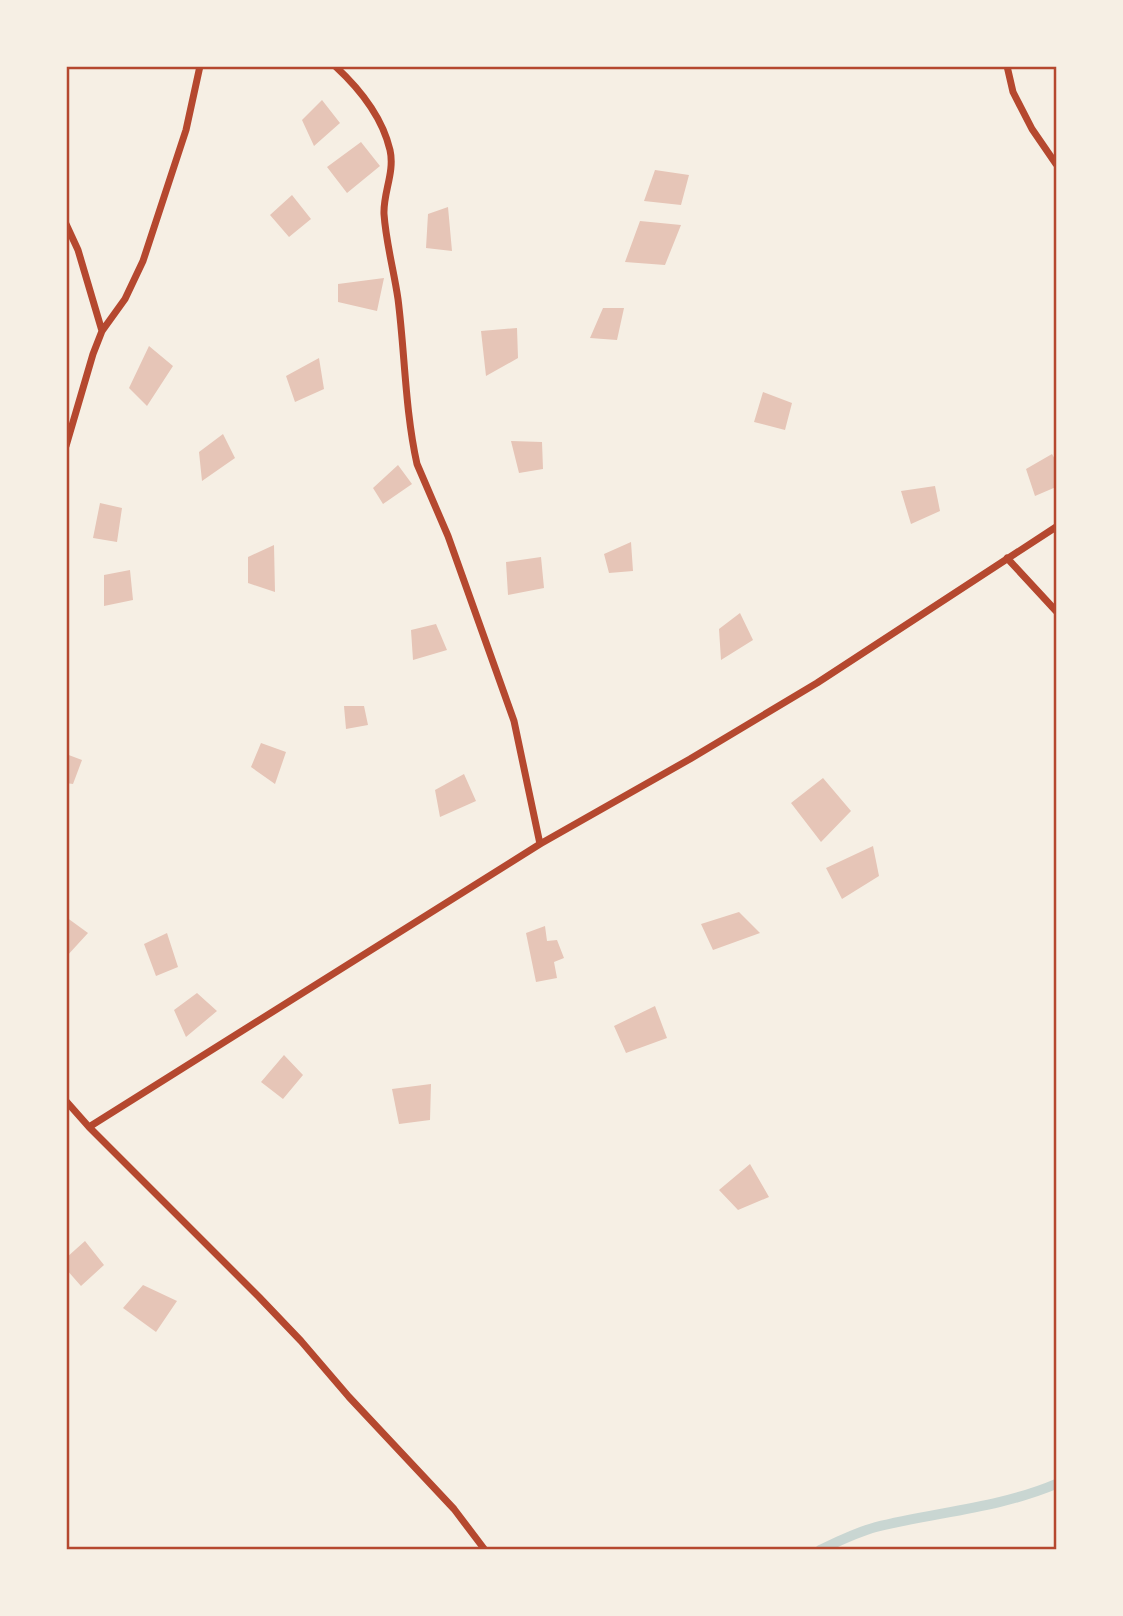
<svg xmlns="http://www.w3.org/2000/svg" width="1123" height="1616" viewBox="0 0 1123 1616" font-family="Montserrat,sans-serif">
  <rect width="100%" height="100%" fill="#f6efe4"/>
  <g fill="none" stroke-linecap="round" stroke-linejoin="round">
    <path stroke="#c9d6d2" stroke-width="10" d="M820,1550C839,1541 857,1532 876,1527C936,1512 999,1508 1056,1484"/>
  </g>
  <path fill="#e6c5b7" d="M322,100L340,123L314,146L302,120Z
    M361,142L380,166L347,193L327,167Z
    M655,170L689,175L681,205L644,201Z
    M292,195L311,219L289,237L270,215Z
    M448,207L452,251L426,248L428,214Z
    M640,221L681,225L665,265L625,262Z
    M384,278L377,311L338,302V284Z
    M603,308H624L617,340L590,338Z
    M517,328L518,358L486,376L481,331Z
    M149,346L173,366L147,406L129,388Z
    M319,358L324,389L295,402L286,376Z
    M763,392L792,403L785,430L754,422Z
    M223,434L235,458L202,481L199,452Z
    M511,441L542,442L543,469L519,473Z
    M1052,454L1056,461V487L1035,496L1026,469Z
    M398,465L412,484L383,504L373,488Z
    M935,486L940,511L911,524L901,491Z
    M100,503L122,508L117,542L93,538Z
    M631,542L633,571L609,573L604,554Z
    M274,545L275,592L248,583V557Z
    M541,557L544,588L508,595L506,562Z
    M130,570L133,600L104,606V575Z
    M740,613L753,640L721,660L719,629Z
    M436,624L447,650L413,660L411,630Z
    M344,706H364L368,725L346,729Z
    M261,743L286,752L275,784L251,767Z
    M66,754L82,760L73,784L66,783Z
    M464,774L476,801L440,817L435,790Z
    M823,778L851,811L821,842L791,803Z
    M873,846L879,876L842,899L826,868Z
    M739,912L760,933L713,950L701,924Z
    M66,917L88,933L66,957Z
    M545,926L547,941L557,940L564,958L554,962L557,978L536,982L526,933Z
    M167,933L178,967L156,976L144,944Z
    M197,993L217,1011L186,1037L174,1010Z
    M655,1006L667,1038L626,1053L614,1026Z
    M284,1055L303,1075L283,1099L261,1082Z
    M431,1084L430,1120L399,1124L392,1089Z
    M750,1164L769,1197L738,1210L719,1190Z
    M85,1241L104,1265L81,1286L66,1269V1258Z
    M143,1285L177,1301L156,1332L123,1308Z"/>
  <g fill="none" stroke-linecap="round" stroke-linejoin="round">
    <path stroke="#b5482f" stroke-width="7" d="M335,66C360,89 382,116 390,150C395,172 383,193 384,214C386,243 394,271 398,299C405,354 405,410 417,464L448,536L514,721L540,844
      M1007,66L1013,92L1032,129L1056,164
      M66,224L78,250L102,331
      M66,446L93,354L102,331L125,299L143,261L186,130L200,66
      M1007,558L1056,611
      M66,1101L89,1127L259,1297L301,1341L349,1397L454,1509L485,1550
      M89,1127L540,844L690,759L817,683L1056,527"/>
  </g>
  <rect width="1123" height="1616" fill="none" stroke="#f6efe4" stroke-width="136"/>
  <rect x="68" y="68" width="987" height="1480" fill="none" stroke="#b5482f" stroke-width="2.5"/>
</svg>
